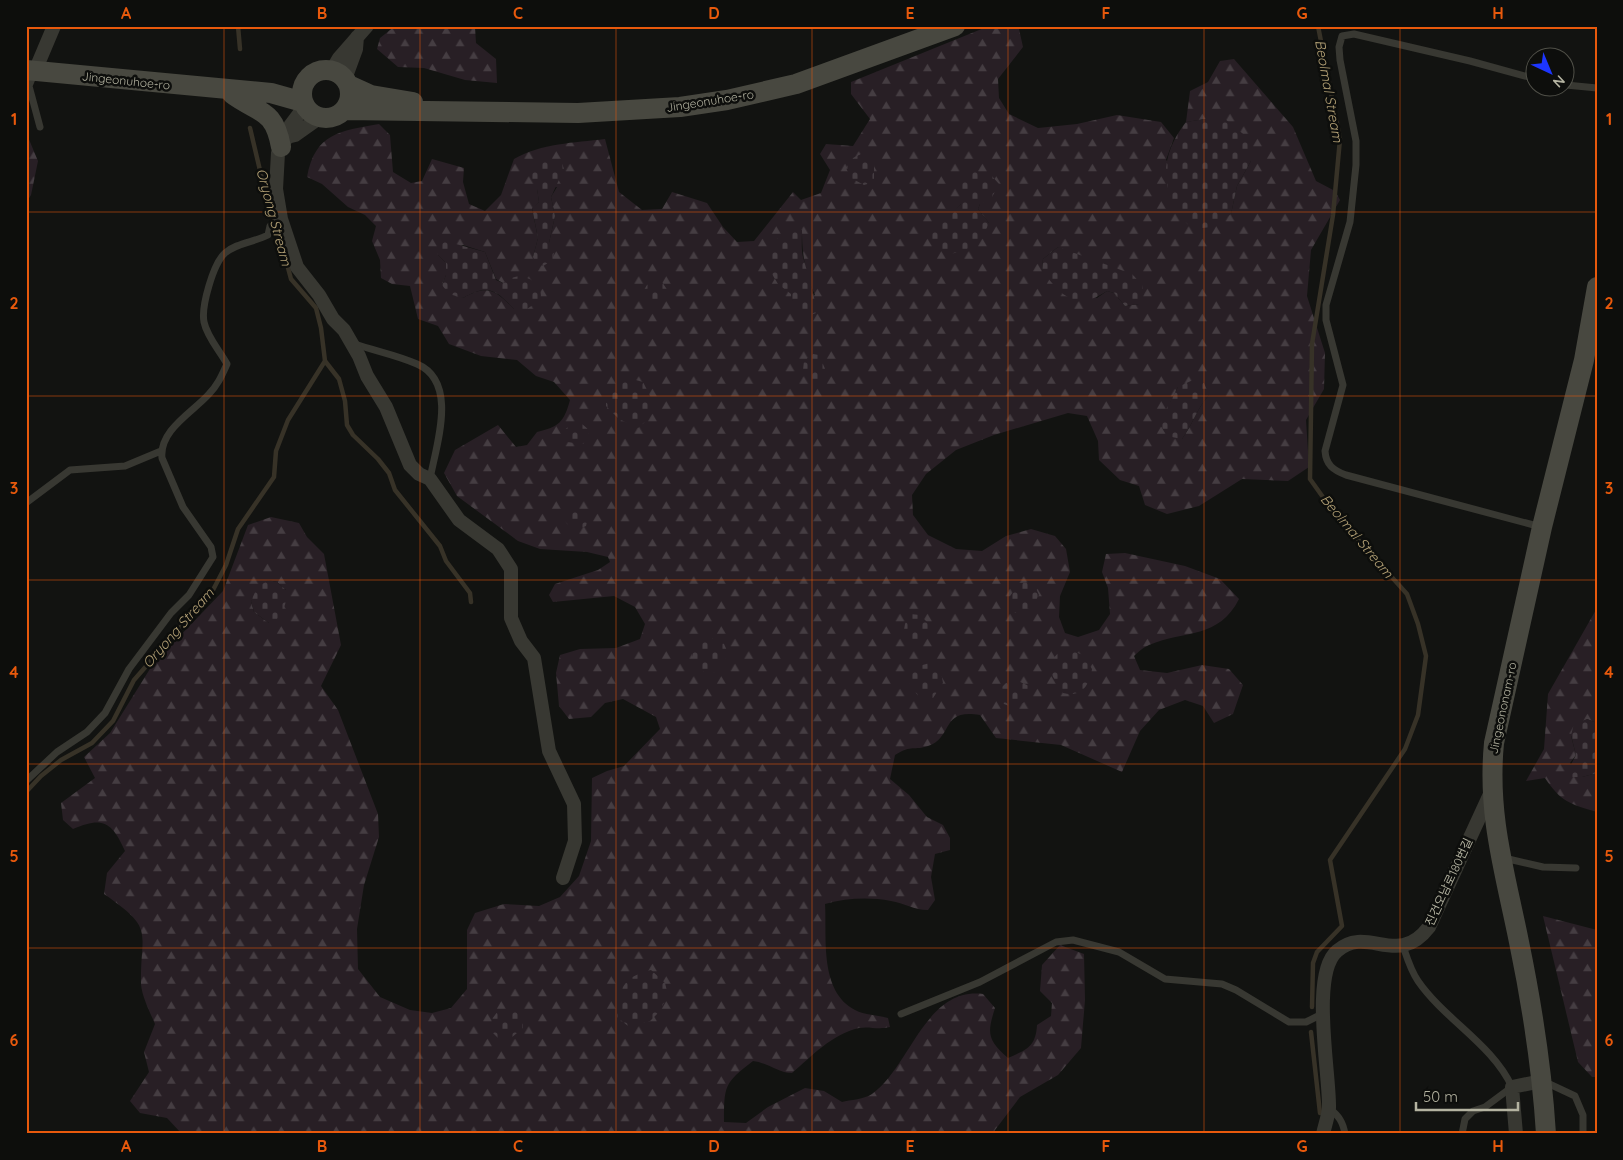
<svg xmlns="http://www.w3.org/2000/svg" width="1623" height="1160" viewBox="0 0 1623 1160" font-family="Quicksand,'Noto Sans KR',sans-serif">
  <defs>
    <pattern id="forest-firs" width="22" height="20" patternUnits="userSpaceOnUse" patternTransform="scale(1.25)"><rect width="22" height="20" fill="#281f25"/><path d="M5 1l3.5 6h-7zM16 11l3.5 6h-7z" fill="#453d42"/></pattern>
    <pattern id="cemetery-stones" width="16" height="16" patternUnits="userSpaceOnUse" patternTransform="scale(1.25)"><rect width="16" height="16" fill="#281f25"/><path d="M2 7V4a2 2 0 0 1 4 0v3zM10 15v-3a2 2 0 0 1 4 0v3z" fill="#453d42"/></pattern>
  </defs>
  <rect width="100%" height="100%" fill="#121311"/>
  <path fill="url(#forest-firs)" fill-rule="evenodd" d="M395,26L475,27L476,43L496,59L497,83L465,80L424,68L398,67L377,49L380,38Z
    M989,26H1015L1019,29L1023,47L998,79L999,98L1009,114L1038,128L1077,124L1117,115L1161,122L1174,138L1166,160L1231,214L1237,186L1251,161L1205,119L1186,122L1190,91L1208,82L1220,61L1234,59L1293,127L1316,181L1335,191L1340,200L1311,250L1307,296L1325,353L1324,389L1306,420L1309,467L1288,481L1242,479L1199,506L1167,514L1145,505L1139,486L1120,480L1099,460L1098,441L1087,416L1068,413L994,435L956,450L926,474L912,495L913,515L928,535L956,549L982,551L1006,536L1031,529L1055,536L1066,549L1070,572L1060,596L1059,617L1065,633L1078,637L1099,630L1110,614L1108,588L1102,572L1106,554L1125,553L1185,566L1220,579L1239,599C1219,639 1185,630 1149,645C1144,647 1138,652 1134,656L1140,670L1167,673L1202,665L1229,669L1243,685L1233,714L1214,723L1203,706L1185,700L1159,710L1140,731L1122,772L1061,745L996,738L980,715C940,708 954,737 928,746C914,751 912,744 895,755L890,779L909,795L927,817L943,825L950,838V850L935,854L931,877L935,900L928,910C914,910 904,903 891,901C869,897 847,898 825,904C827,938 819,991 855,1010C864,1015 878,1015 888,1018L890,1027C877,1030 870,1026 859,1028C832,1034 812,1056 792,1073C778,1073 769,1063 753,1061C724,1083 724,1086 724,1122L746,1123L768,1107L805,1088L824,1091L842,1102C850,1100 865,1099 872,1094C911,1066 925,987 983,994L995,1008C987,1033 987,1040 1008,1058C1026,1050 1036,1047 1037,1025L1051,1016L1052,1003L1040,991L1042,965L1060,945L1084,954L1085,1000L1081,1048L1058,1075L1020,1097L992,1134H182L167,1118L140,1113L130,1101L149,1072L144,1052L155,1024C150,1012 142,997 141,984C140,930 156,930 104,894L107,873L125,851C112,822 103,816 73,829L63,820L61,803L95,778L84,757L110,733L153,664L223,591L248,525L271,517L299,523L307,537L324,554L341,645L321,686L338,710L378,814L379,837L364,885L357,929L358,969L380,997L410,1010L432,1013L451,1008L467,989V930L475,913L504,904L539,906L560,897L579,876L591,841L592,778L607,771L624,766L660,729L656,717L623,699L605,703L591,717L569,719L559,706L556,673L560,655L580,649L616,648L640,639L645,624L635,607L614,596L553,602L549,595L555,584L598,570L610,562L608,557L587,552L540,549L518,541L457,496L444,473L455,450L498,425L516,447L527,445L537,432C559,427 564,422 570,400L554,382L536,376L517,360L481,356L449,344L438,326L418,319L410,286L392,284L381,278L380,260L372,241L376,226L365,215L348,207L322,184L307,177C315,133 340,131 379,124L390,135L393,172L411,183L422,181L432,159L464,168L463,182L469,204L485,211L501,195L514,159C542,143 574,143 605,139L619,192L642,210L662,209L672,192L707,203L723,227L737,242L754,241L793,192L801,200L821,193L830,170L820,154L826,144L853,146L870,119L851,94V82ZM557,187L551,197L555,216L549,243L533,257L538,238L532,209L539,202L537,189ZM961,204H980L978,209L989,223L952,214ZM802,230C802,253 805,275 815,295L794,305L791,294ZM463,245L485,252L496,279L503,283L514,309C495,290 488,284 463,298L442,285L446,275V263L438,255ZM1058,247L1139,304L1125,306L1114,293L1107,291L1097,298L1042,270L1043,259ZM1178,387L1209,395C1197,408 1193,424 1182,439L1170,403ZM268,580L277,582L286,590L269,623L254,612L251,601Z
    M26,137H28L38,161L31,195L26,203Z
    M1597,608V723L1587,719L1571,736L1576,755L1570,763L1582,777L1597,773V812C1570,804 1561,802 1545,778L1526,781L1544,749L1548,694Z
    M1543,916L1597,930V1077H1592L1578,1062Z"/>
  <path fill="url(#cemetery-stones)" d="M1205,119H1225L1248,138L1251,161L1237,186L1231,214L1212,227L1192,229C1160,195 1157,159 1186,122Z
    M863,153L869,154L874,164V182L864,185L851,178L846,168L853,158Z
    M546,156L562,163L564,169L551,197L555,216L549,243L554,250L553,260L543,266L536,263L533,257L538,238L532,208L539,202L537,189L529,173L534,161Z
    M975,171L991,175L999,184L991,199L980,204L978,209L989,223C979,250 943,269 930,235L961,204L958,183L965,174Z
    M796,226L802,230C802,238 801,249 803,257C808,276 815,293 816,313L805,317L793,305L791,294L778,284L769,269L768,255L778,238Z
    M445,241L485,252L496,280L503,283C507,281 511,278 515,277C528,274 545,286 540,300L527,309H514C495,289 488,284 463,298L449,294L442,285L446,275V263L438,255L436,249Z
    M1058,247L1132,274L1142,285L1144,294L1139,304L1125,306L1114,293L1107,291C1076,312 1061,296 1042,270L1043,259Z
    M654,281L662,282L668,291L666,301L656,305L646,302L641,295L647,285Z
    M813,354L819,355L826,371L822,381H811L803,370L804,361Z
    M632,379L643,382L652,400L647,420L638,428L619,419L606,406V394L617,385Z
    M1195,379L1204,383L1209,395C1197,408 1193,424 1182,439L1167,436L1159,423L1178,387Z
    M573,423L582,424L589,430L588,437L583,444L567,442L562,432Z
    M574,510L588,517L586,526L576,530L569,526L564,520L567,514Z
    M268,580L277,582L286,590C288,603 283,611 275,622L269,623L254,612L251,601L257,588Z
    M1033,582L1039,595L1032,607L1015,613L1008,599L1019,583Z
    M910,614L920,615L928,623L929,633L919,645L910,646L903,636L905,624Z
    M711,638L724,644L729,655L715,672L706,674L696,664L690,650L697,640Z
    M1070,650L1083,655L1092,669C1090,685 1081,698 1063,693L1052,675L1051,661L1059,652Z
    M930,663L941,672L943,683L933,698L919,697L908,682C912,669 917,666 930,663Z
    M1008,681H1018L1029,686L1026,701L1014,708L1004,704L998,691Z
    M1587,719L1597,723V773L1582,777H1572L1567,772L1576,755L1571,735L1574,724Z
    M651,970L665,983L668,995L659,1012L650,1021L628,1026L617,1017C618,989 623,977 651,970Z
    M508,1009L516,1012L523,1020V1028L511,1038L499,1039L491,1031L492,1019L498,1011Z"/>
  <g fill="none" stroke-linecap="round" stroke-linejoin="round">
    <path stroke="#373227" stroke-width="4.5" d="M238,26L240,49
      M250,128L267,200L276,224
      M325,361L339,379L345,401L347,425L353,435L378,459L389,473L395,490L440,546L446,561L470,593L471,602
      M26,792L41,776L61,760L92,743L113,721L134,680L213,590L226,565L238,529L274,477L276,451L288,420L325,361L321,328L316,308L291,279L279,234
      M1312,1007L1313,963L1317,952L1342,926L1330,860L1405,749L1418,715L1426,656L1418,624L1407,594L1335,514L1310,479L1312,344L1333,215L1340,139L1318,26
      M1311,1032L1320,1113"/>
    <path stroke="#383832" stroke-width="7" d="M34,74L29,86L40,127
      M1536,79L1470,61L1354,34L1342,36L1339,47L1340,60L1356,141V165L1350,222L1326,305V320L1343,385L1325,451C1326,465 1333,470 1346,475L1541,527
      M1566,85L1597,88
      M355,344C375,351 397,355 417,364C459,382 436,445 430,479
      M26,503L70,470L125,466L161,451
      M26,781L57,752L87,732L105,713L129,669L171,613L189,595L213,557L211,547L183,507L162,458C159,430 193,412 209,394C218,385 222,375 227,364C220,351 207,337 204,322C201,307 213,264 225,253C236,243 255,242 268,235L270,226L281,219
      M1504,858L1543,867L1576,868
      M1403,946C1407,958 1411,971 1418,981C1445,1020 1492,1044 1512,1087L1485,1107L1473,1111L1465,1119L1462,1134
      M901,1014L980,982L1056,942L1073,940L1119,952L1165,979L1222,984L1236,990L1289,1022H1306L1322,1014
      M1543,1081L1575,1096L1583,1115V1134
      M1329,1108C1339,1116 1343,1122 1345,1134"/>
    <path stroke="#383832" stroke-width="14" d="M332,70L339,58L367,26
      M35,71L54,26
      M345,79L356,49L357,37
      M305,106L290,126L287,137L278,153L276,189L281,219L297,267L319,295L333,319L344,330L359,356L367,376L386,407L410,465L419,474L430,479L459,520L498,549L511,569V618L521,641L534,658L549,751L574,804L575,841L563,878
      M287,137L295,135L319,118
      M1323,1134C1325,1125 1328,1117 1329,1108C1330,1075 1310,974 1337,951C1368,924 1397,969 1429,927L1491,792
      M1516,1134L1512,1087L1542,1081"/>
    <path stroke="#484840" stroke-width="20" d="M302 94a24 24 0 1 1 48 0a24 24 0 1 1-48 0Z
      M26,70L271,93L303,102
      M349,85L371,95L413,102
      M232,94C259,114 274,108 281,147
      M345,110L578,113L680,107L727,100L796,84L955,26
      M1546,1134C1542,1069 1532,1005 1519,942C1505,872 1487,815 1494,743L1542,527L1584,360L1597,287"/>
  </g>
  <path fill="none" stroke="#e8590c" stroke-width="1" stroke-opacity="0.55" d="M224,26V1134M420,26V1134M616,26V1134M812,26V1134M1008,26V1134M1204,26V1134M1400,26V1134M26,212H1597M26,396H1597M26,580H1597M26,764H1597M26,948H1597"/>
  <g text-anchor="middle" stroke-width="5" stroke-linejoin="round" paint-order="stroke">
    <g font-size="12" fill="#b4b3a1" stroke="#0d0e0c">
      <text transform="translate(126 81) rotate(6)" y="4">Jingeonuhoe-ro</text>
      <text transform="translate(710 101) rotate(-9)" y="4">Jingeonuhoe-ro</text>
      <text transform="translate(1503 708) rotate(-78)" y="4">Jingeononam-ro</text>
      <text transform="translate(1449 882) rotate(-65)" y="4">진건오남로180번길</text>
    </g>
    <g font-size="14" font-style="italic" fill="#b3a075" stroke="#0d0e0c">
      <text transform="translate(1329 91) rotate(80)" y="5">Beolmal Stream</text>
      <text transform="translate(274 217) rotate(75)" y="5">Oryong Stream</text>
      <text transform="translate(1357 536) rotate(50)" y="5">Beolmal Stream</text>
      <text transform="translate(178 628) rotate(-49)" y="5">Oryong Stream</text>
    </g>
  </g>
  <rect width="1623" height="1160" fill="none" stroke="#0d0e0c" stroke-width="55"/>
  <g transform="translate(1550 72) rotate(136)"><circle r="24" fill="#0d0e0c" stroke="#505048"/>
  <path d="M0-4L9 19L0 12L-9 19Z" fill="#1d36fe"/>
  <text y="-8" font-size="14" font-weight="bold" text-anchor="middle" fill="#b4b3a1">N</text>
  </g>
  <path d="M1416 1102v8h102v-8" fill="none" stroke="#b4b3a1" stroke-width="2.5"/>
  <text x="1423" y="1102" font-size="15" fill="#b4b3a1" stroke="#0d0e0c" stroke-width="4" paint-order="stroke">50 m</text>
  <rect x="28" y="28" width="1568" height="1104" fill="none" stroke="#e8590c" stroke-width="2"/>
  <g font-size="16" text-anchor="middle" font-weight="bold" fill="#e8590c">
    <text x="126" y="19">A</text>
    <text x="322" y="19">B</text>
    <text x="518" y="19">C</text>
    <text x="714" y="19">D</text>
    <text x="910" y="19">E</text>
    <text x="1106" y="19">F</text>
    <text x="1302" y="19">G</text>
    <text x="1498" y="19">H</text>
    <text x="14" y="125">1</text>
    <text x="1609" y="125">1</text>
    <text x="14" y="309">2</text>
    <text x="1609" y="309">2</text>
    <text x="14" y="494">3</text>
    <text x="1609" y="494">3</text>
    <text x="14" y="678">4</text>
    <text x="1609" y="678">4</text>
    <text x="14" y="862">5</text>
    <text x="1609" y="862">5</text>
    <text x="14" y="1046">6</text>
    <text x="1609" y="1046">6</text>
    <text x="126" y="1152">A</text>
    <text x="322" y="1152">B</text>
    <text x="518" y="1152">C</text>
    <text x="714" y="1152">D</text>
    <text x="910" y="1152">E</text>
    <text x="1106" y="1152">F</text>
    <text x="1302" y="1152">G</text>
    <text x="1498" y="1152">H</text>
  </g>
</svg>
